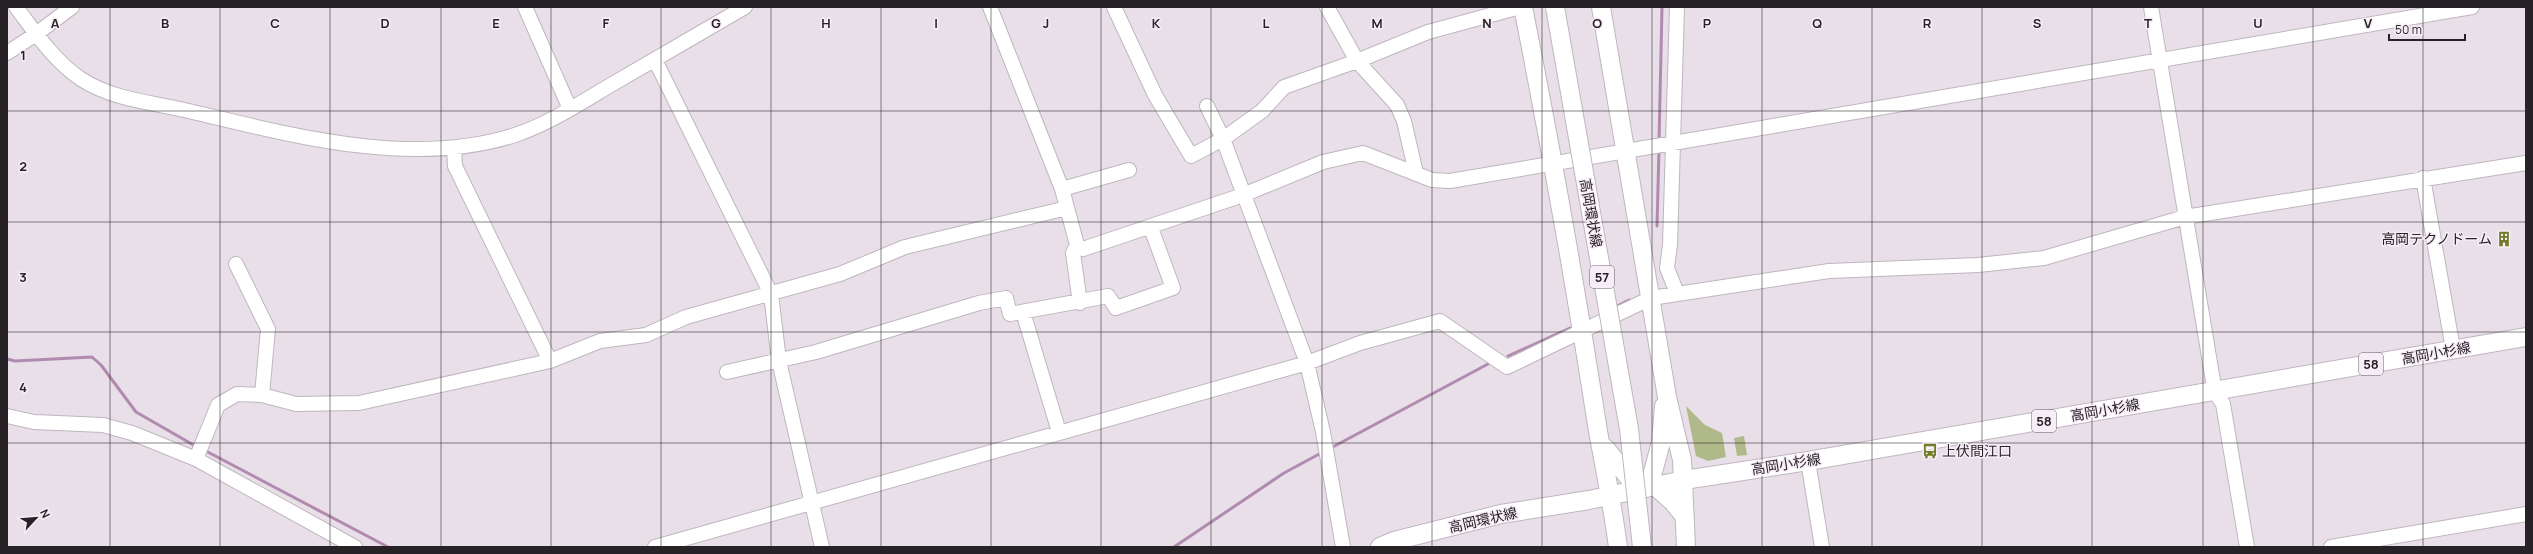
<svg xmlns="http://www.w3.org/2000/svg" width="2533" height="554" viewBox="0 0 2533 554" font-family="Manrope,'Noto Sans JP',sans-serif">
  <rect width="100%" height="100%" fill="#e9dfe9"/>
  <path fill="#b0b989" d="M1686,406L1705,425L1722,433L1726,457L1708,461L1696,456Z
    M1744,436L1747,455L1737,456L1734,438Z"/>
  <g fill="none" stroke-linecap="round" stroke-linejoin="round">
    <path stroke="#b08baf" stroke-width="3" d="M1659,142L1662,7
      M1657,226L1659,150
      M1613,308L1629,300
      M1508,356L1570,328
      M7,359L15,361L92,357L101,365L136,412L197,447
      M1329,449L1488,364
      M204,450L388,547
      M1174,547L1284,473L1323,452"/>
    <g stroke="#bfb6bf" stroke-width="16">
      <path id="minor" d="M16,7C35,32 54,61 81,79C115,101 154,102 193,112C295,136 412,168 515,135C548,124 579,104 609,86C654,60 700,33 745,7
        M525,7L570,109
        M990,7L1062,189L1077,245L1083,249L1243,195L1323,162L1363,153L1432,180L1450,181L2472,7
        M1114,7L1155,95L1191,156L1223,139L1262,111L1284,87L1357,61L1428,32L1520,7
        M1327,7L1357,61L1397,105L1404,121L1416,173
        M2151,7L2211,369L2215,392L2223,404L2247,547
        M7,53L36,34L72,7
        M655,60L771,294L779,361L822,547
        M1207,106L1223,139L1307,363L1323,432L1343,547
        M454,149L455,166L550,361
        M2423,178L2453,349
        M1062,189L1129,170
        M1077,245L1073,253L1080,303
        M236,264L268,329L262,395
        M1677,293L1667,268L1670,245L1677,7
        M1023,312L1059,432
        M727,372L816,352L979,303L1006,298L1010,314L1108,296L1116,308L1173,288L1151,228
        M7,416L34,422L103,425L132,433L196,459L355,547
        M196,459L218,405L237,394L262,395L296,404L359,403L550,361L600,341L646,335L686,317L840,274L905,247L1067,208
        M1808,461L1822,547
        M655,547L1307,363L1360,343L1440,321L1507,367L1651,298L1829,271L1978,265L2044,258L2185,217L2526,163
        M2331,547L2526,514"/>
    </g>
    <g stroke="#bfb6bf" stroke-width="20">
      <path id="major" d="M1523,7C1551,148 1576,289 1598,431C1605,470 1613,508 1618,547
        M1601,7L1667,397L1682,460L1686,547
        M1605,448L1638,489
        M1655,486L1673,502L1685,517
        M1649,487L1661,442L1664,406
        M1380,547L1394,541L1501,514L1589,500L1684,480L1808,461L2526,337"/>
    </g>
    <use href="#minor" stroke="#fff" stroke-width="14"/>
    <use href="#major" stroke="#fff" stroke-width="18"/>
    <g stroke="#bfb6bf" stroke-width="20" stroke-linecap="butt">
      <path id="major-bridge" d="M1555,7L1629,429L1642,547"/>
    </g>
    <use href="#major-bridge" stroke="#fff" stroke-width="18"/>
  </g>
  <path fill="none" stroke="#262226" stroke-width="1" stroke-opacity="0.55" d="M110,7V547M220,7V547M330,7V547M441,7V547M551,7V547M661,7V547M771,7V547M881,7V547M991,7V547M1101,7V547M1211,7V547M1322,7V547M1432,7V547M1542,7V547M1652,7V547M1762,7V547M1872,7V547M1982,7V547M2092,7V547M2203,7V547M2313,7V547M2423,7V547M7,111H2526M7,222H2526M7,332H2526M7,443H2526"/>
  <defs>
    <g id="building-bare" transform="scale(1.2)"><path d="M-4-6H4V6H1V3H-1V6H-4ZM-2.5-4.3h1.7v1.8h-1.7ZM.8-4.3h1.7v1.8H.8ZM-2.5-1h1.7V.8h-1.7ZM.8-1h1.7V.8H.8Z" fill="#6f7b27" stroke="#f6edf6" stroke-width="2.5" paint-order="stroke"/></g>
    <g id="bus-bare" transform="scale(1.2)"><path d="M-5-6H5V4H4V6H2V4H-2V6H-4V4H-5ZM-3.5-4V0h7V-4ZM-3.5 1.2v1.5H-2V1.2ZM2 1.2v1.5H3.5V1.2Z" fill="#6f7b27" stroke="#f6edf6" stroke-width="2.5" paint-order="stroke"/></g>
  </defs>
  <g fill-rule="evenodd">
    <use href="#building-bare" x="2504" y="239"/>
    <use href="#bus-bare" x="1930" y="451"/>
  </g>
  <g text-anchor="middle" stroke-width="3" stroke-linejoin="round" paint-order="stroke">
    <g fill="#f6edf6" stroke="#645f64" stroke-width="1">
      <rect x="1590" y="266" width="24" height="22" rx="3"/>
      <rect x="2359" y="353" width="24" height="22" rx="3"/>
      <rect x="2032" y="410" width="24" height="22" rx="3"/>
    </g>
    <g font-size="13" font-weight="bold" fill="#262226">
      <text x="1602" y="282">57</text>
      <text x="2371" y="369">58</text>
      <text x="2044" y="426">58</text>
    </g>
    <g font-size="14" fill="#262226" stroke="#f6edf6">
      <text transform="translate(1591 213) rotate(80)" y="5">高岡環状線</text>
      <text transform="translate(2436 353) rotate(-10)" y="5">高岡小杉線</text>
      <text transform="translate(2105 410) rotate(-10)" y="5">高岡小杉線</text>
      <text transform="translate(1786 464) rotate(-9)" y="5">高岡小杉線</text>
      <text transform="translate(1483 520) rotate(-13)" y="5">高岡環状線</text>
    </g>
    <g font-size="14" fill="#262226" stroke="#f6edf6" text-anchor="end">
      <text x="2492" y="244">高岡テクノドーム</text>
      <text x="1942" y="456" text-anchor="start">上伏間江口</text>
    </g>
  </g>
  <g font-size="13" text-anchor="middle" font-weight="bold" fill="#262226" stroke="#f6edf6" stroke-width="3" stroke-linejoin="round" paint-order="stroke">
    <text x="55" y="28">A</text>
    <text x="165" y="28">B</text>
    <text x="275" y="28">C</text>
    <text x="385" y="28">D</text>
    <text x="496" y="28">E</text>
    <text x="606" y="28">F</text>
    <text x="716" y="28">G</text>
    <text x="826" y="28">H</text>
    <text x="936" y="28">I</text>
    <text x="1046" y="28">J</text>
    <text x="1156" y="28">K</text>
    <text x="1266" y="28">L</text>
    <text x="1377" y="28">M</text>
    <text x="1487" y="28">N</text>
    <text x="1597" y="28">O</text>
    <text x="1707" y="28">P</text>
    <text x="1817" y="28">Q</text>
    <text x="1927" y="28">R</text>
    <text x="2037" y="28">S</text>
    <text x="2148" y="28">T</text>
    <text x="2258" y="28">U</text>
    <text x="2368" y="28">V</text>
    <text x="23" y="60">1</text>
    <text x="23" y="171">2</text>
    <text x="23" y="282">3</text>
    <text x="23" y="392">4</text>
  </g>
  <rect width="2533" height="554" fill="none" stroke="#262226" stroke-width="16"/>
  <g transform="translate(36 518) rotate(64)" stroke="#f6edf6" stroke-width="3" paint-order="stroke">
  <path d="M0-3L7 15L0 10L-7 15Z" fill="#262226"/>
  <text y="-6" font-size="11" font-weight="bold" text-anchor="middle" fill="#262226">N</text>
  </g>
  <path d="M2389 34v6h76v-6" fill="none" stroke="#262226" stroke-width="2"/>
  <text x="2395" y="34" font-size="12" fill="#262226" stroke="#f6edf6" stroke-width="3" paint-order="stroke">50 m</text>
</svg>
